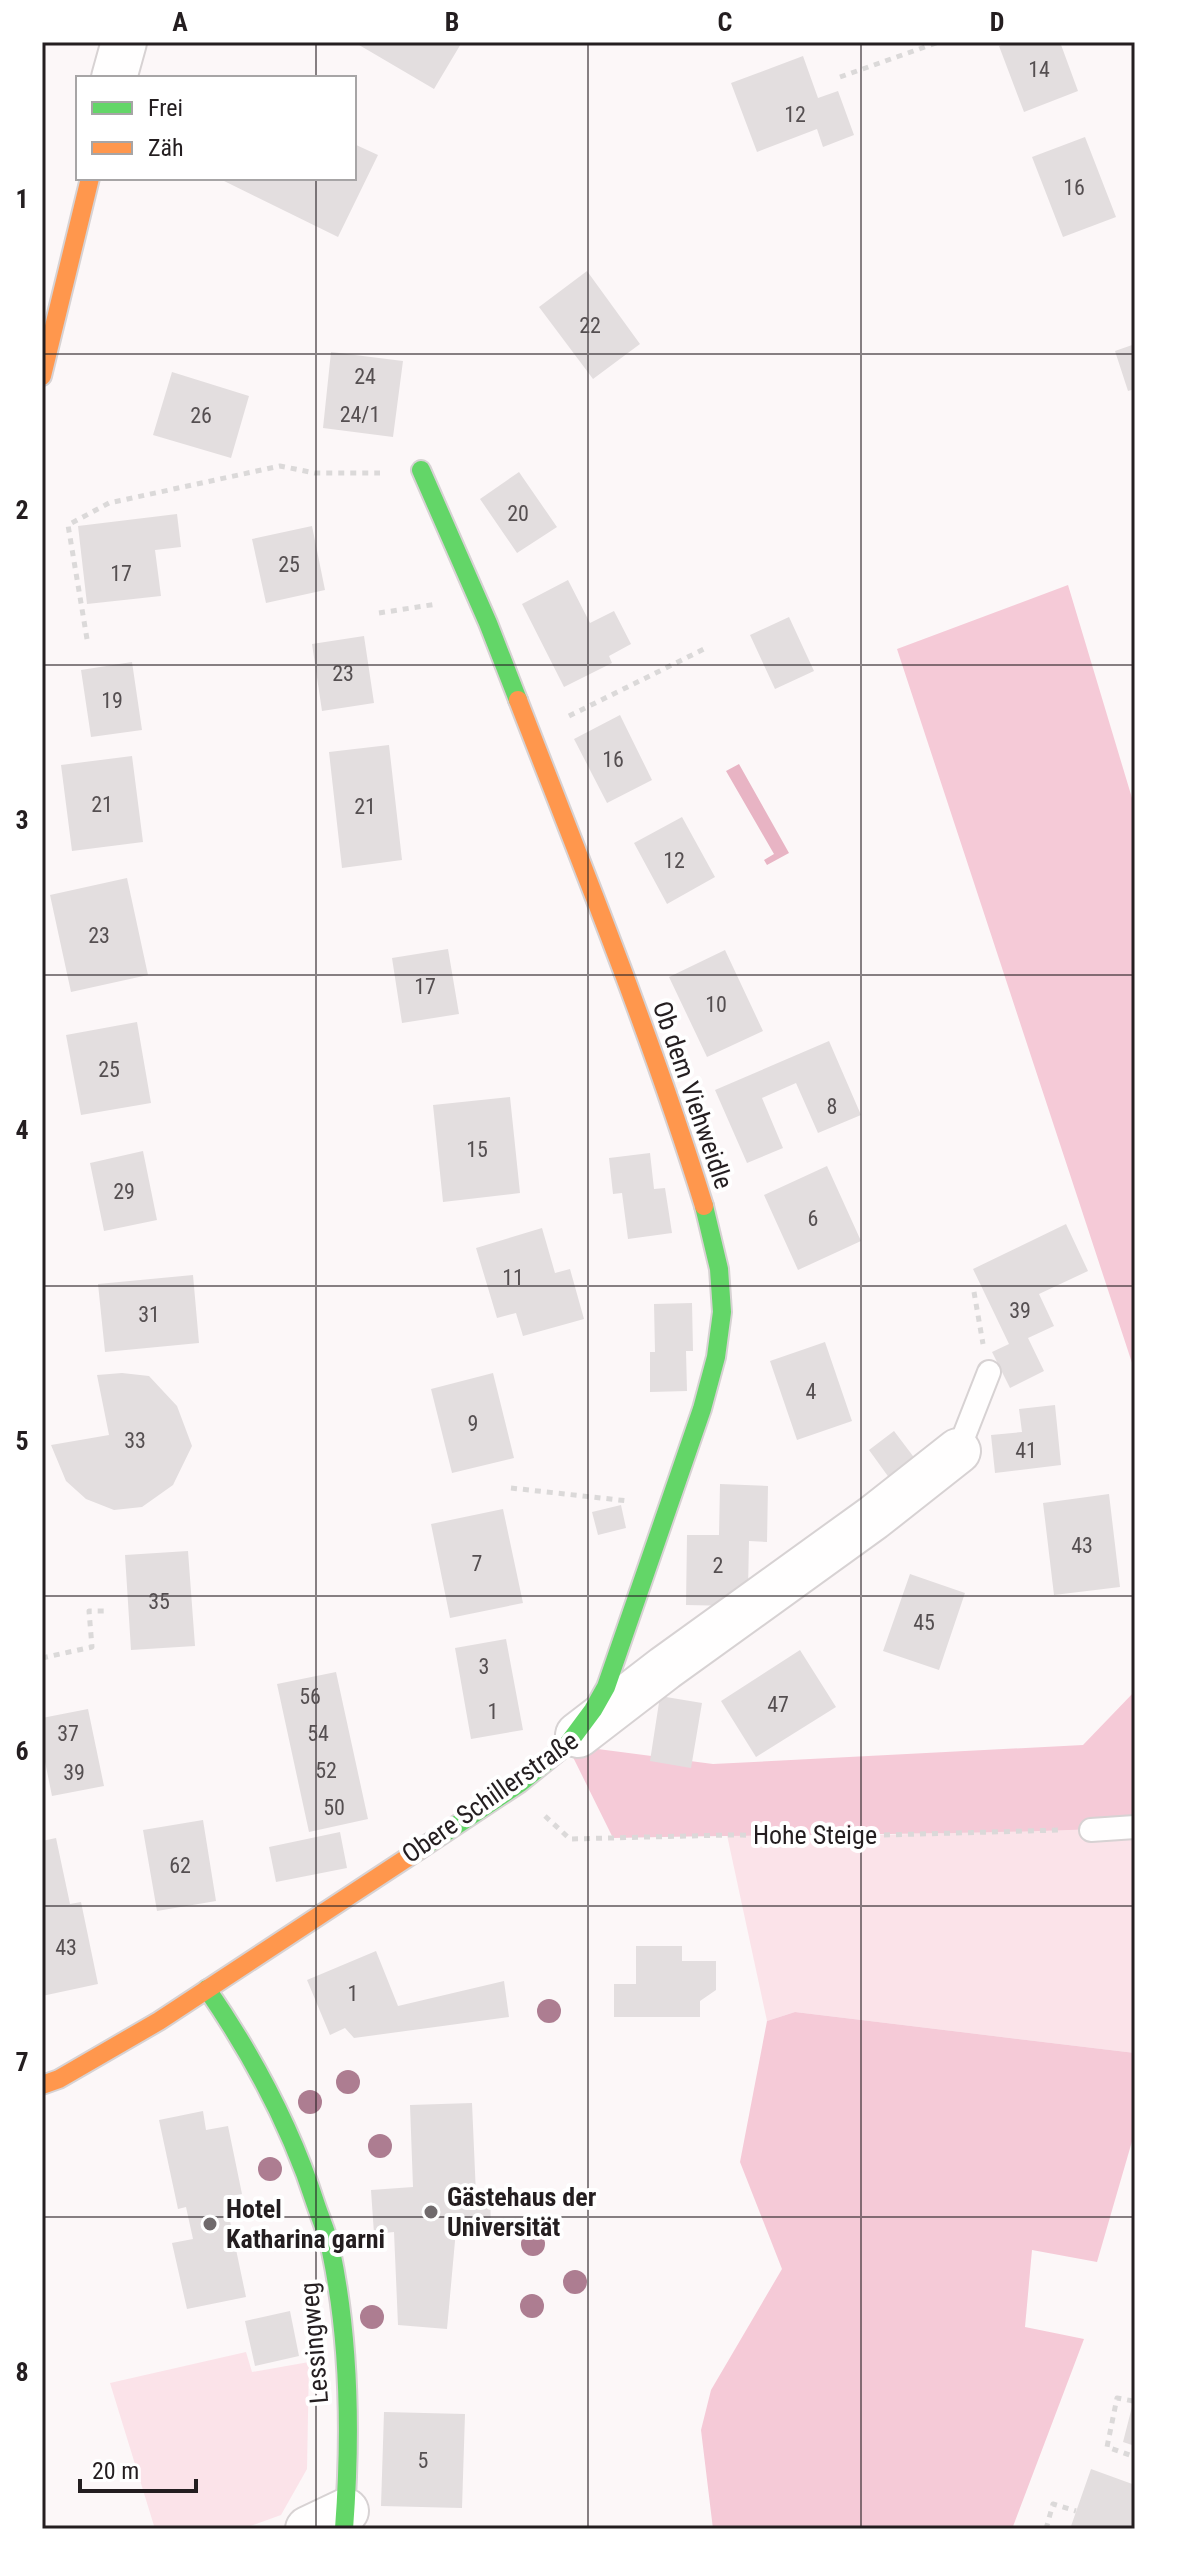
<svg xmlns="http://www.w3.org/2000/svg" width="1177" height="2571" viewBox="0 0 1177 2571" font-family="'Roboto Condensed',sans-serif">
  <rect width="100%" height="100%" fill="#fcf7f8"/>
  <path fill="#fbe3e9" d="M1135,1827V2053L795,2012L767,2021L727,1835L848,1836Z
    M246,2352L252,2372L309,2362L307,2469L281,2515L242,2529H155L110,2383Z"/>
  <path fill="#f5cad7" d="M1068,585L1135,808V1372L897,649Z
    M1135,1691V1827C961,1836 787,1834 613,1838L567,1745L713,1764L1083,1745Z
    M795,2012L1135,2053V2131L1097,2262L1032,2250L1025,2327L1084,2339L1012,2529H713L701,2430L711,2390L782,2269L740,2162L767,2021Z"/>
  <path fill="#e8b4c4" d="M739,764L789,853L767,865L764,860L774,854L726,771Z"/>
  <path fill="#e3dedf" d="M354,42H462L434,89Z
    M1010,42H1060L1078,91L1024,112L999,46Z
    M803,56L818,98L838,91L854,135L823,147L817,129L757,152L731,83Z
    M1085,137L1116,217L1063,237L1032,157Z
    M354,144L378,155L338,237L218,178H354Z
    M587,271L640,344L593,379L539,307Z
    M1135,344V389L1128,391L1115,351Z
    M331,352L403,361L393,437L323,428Z
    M172,372L249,396L231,458L153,435Z
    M519,472L557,527L517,553L480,499Z
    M177,514L181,547L155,550L161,596L87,604L78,526Z
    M312,526L325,590L266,603L252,539Z
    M568,580L590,623L614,611L631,644L609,656L612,663L564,687L522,604Z
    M789,617L814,671L775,689L750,635Z
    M364,636L374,703L322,711L312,644Z
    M132,662L142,730L91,737L81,670Z
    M620,715L652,780L607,803L574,739Z
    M389,745L402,860L342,868L329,752Z
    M132,756L143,842L72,851L61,765Z
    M682,817L715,877L667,904L634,843Z
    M127,878L148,975L71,992L50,895Z
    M448,949L459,1014L402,1023L392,958Z
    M725,950L763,1031L707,1057L669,977Z
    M137,1022L151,1103L81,1115L66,1035Z
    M829,1041L861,1115L818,1133L796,1083L762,1098L783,1148L747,1163L715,1090Z
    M510,1097L520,1193L443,1202L433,1105Z
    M143,1151L157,1220L104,1231L90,1163Z
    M650,1153L654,1189L665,1188L672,1233L628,1239L622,1193L613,1194L609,1158Z
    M827,1166L861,1241L798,1270L764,1195Z
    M1066,1224L1088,1271L1039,1294L1054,1326L1028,1338L1044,1371L1010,1388L992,1352L1009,1344L973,1269Z
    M542,1228L555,1273L570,1269L584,1319L523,1336L516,1313L497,1318L476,1248Z
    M193,1275L199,1343L105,1352L98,1284Z
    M692,1303L693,1351H686L687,1391L650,1392V1352H655L654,1304Z
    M825,1342L852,1421L797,1440L770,1361Z
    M122,1373L149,1376L177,1406L192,1446L173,1485L142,1507L114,1510L86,1499L66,1481L51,1445L109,1435L97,1375Z
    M493,1373L514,1458L452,1473L431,1389Z
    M1055,1405L1061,1465L995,1473L991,1435L1022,1432L1019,1409Z
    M894,1431L916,1460L890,1479L869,1450Z
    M720,1484L768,1486L767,1542L749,1541L748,1589H734L733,1606L686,1605L687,1535H719Z
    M1109,1494L1120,1587L1054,1595L1043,1503Z
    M621,1505L626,1528L598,1535L592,1512Z
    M503,1509L523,1603L450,1618L431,1524Z
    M188,1551L195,1646L131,1650L125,1555Z
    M910,1574L965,1593L939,1670L883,1651Z
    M506,1639L523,1730L471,1739L455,1648Z
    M800,1650L836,1707L756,1757L721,1701Z
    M336,1672L368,1819L309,1832L277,1684Z
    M660,1696L702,1703L691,1768L650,1761Z
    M88,1709L104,1786L52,1796L42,1747V1718Z
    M203,1820L216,1901L157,1911L143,1830Z
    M340,1832L347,1868L276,1882L269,1847Z
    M56,1838L70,1904L81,1902L98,1984L42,1996V1841Z
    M636,1946H682V1961H716V1990L700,2001V2017H614V1984H636Z
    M376,1951L398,2006L504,1981L509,2017L354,2038L345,2028L330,2035L307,1980Z
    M472,2103L476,2195H490L491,2228L456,2230L447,2329L398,2325L394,2232L374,2234L371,2190L413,2187L410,2105Z
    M203,2111L206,2130L228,2126L242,2194L225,2197L246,2297L187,2309L172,2243L193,2239L186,2207L178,2209L159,2120Z
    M290,2311L299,2356L255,2366L245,2321Z
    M1134,2399H1135V2446L1123,2442Z
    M384,2412L465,2414L462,2508L381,2506Z
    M1091,2469L1135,2485V2529H1070Z"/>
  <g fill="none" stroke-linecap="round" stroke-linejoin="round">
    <g stroke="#d7d2d3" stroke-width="26">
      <path id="lane" d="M958,1451L989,1372
        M1091,1830L1135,1827"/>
    </g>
    <g stroke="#d7d2d3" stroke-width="48">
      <path id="street" d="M114,78L124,42
        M578,1735L665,1668L873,1518L958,1451
        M308,2529L346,2511"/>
    </g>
    <g stroke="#d7d2d3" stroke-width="22">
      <path id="fast" d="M421,470L488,623L518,700
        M419,1850L520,1783L567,1745L593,1710L606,1687L702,1409L716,1357L722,1312L719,1269L704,1206
        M207,1989C253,2056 291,2127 316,2205C321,2220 328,2235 331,2251C350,2342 351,2437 344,2529"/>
    </g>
    <g stroke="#d7d2d3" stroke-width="22">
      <path id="slow" d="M42,376L90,178
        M518,700C583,868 651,1035 704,1206
        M42,2085L59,2079L159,2021L419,1850"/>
    </g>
    <path stroke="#dbd9d9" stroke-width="5" stroke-dasharray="6 6" stroke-linecap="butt" d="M840,77L939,42
      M379,613L437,604
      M87,639L68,525L109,503L280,466L315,473H380
      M569,716L708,647
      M974,1292L983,1344
      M511,1488L628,1501
      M42,1658L92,1647L89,1611H107
      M545,1816L570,1839L727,1835L848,1836L1062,1830
      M1133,2401L1117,2398L1107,2447L1135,2457
      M1046,2529L1053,2504L1076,2511"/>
    <use href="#lane" stroke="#fffefe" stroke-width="22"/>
    <use href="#street" stroke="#fffefe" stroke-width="44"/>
    <use href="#fast" stroke="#63d668" stroke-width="18"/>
    <use href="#slow" stroke="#ff974d" stroke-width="18"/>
  </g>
  <g fill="#ad7d91">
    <circle cx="549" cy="2011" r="12"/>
    <circle cx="348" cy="2082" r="12"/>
    <circle cx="310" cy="2102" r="12"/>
    <circle cx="380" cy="2146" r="12"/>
    <circle cx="270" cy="2169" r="12"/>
    <circle cx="533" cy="2244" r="12"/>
    <circle cx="575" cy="2282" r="12"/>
    <circle cx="532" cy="2306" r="12"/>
    <circle cx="372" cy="2317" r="12"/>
  </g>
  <path fill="none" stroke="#241e20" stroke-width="2" stroke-opacity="0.55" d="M316,42V78M588,42V2529M861,42V2529M316,178V2529M42,354H1135M42,665H1135M42,975H1135M42,1286H1135M42,1596H1135M42,1906H1135M42,2217H1135"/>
  <g fill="#706a6c" stroke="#fff" stroke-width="3">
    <circle cx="431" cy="2212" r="8"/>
    <circle cx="210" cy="2224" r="8"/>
  </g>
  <g text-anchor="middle" stroke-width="8" stroke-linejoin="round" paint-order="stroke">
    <g font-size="22" fill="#554f51">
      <text x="1039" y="77">14</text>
      <text x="795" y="122">12</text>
      <text x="1074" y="195">16</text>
      <text x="590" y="333">22</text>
      <text x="365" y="384">24</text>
      <text x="360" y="422">24/1</text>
      <text x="201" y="423">26</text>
      <text x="518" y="521">20</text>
      <text x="289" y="572">25</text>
      <text x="121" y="581">17</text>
      <text x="343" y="681">23</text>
      <text x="112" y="708">19</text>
      <text x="613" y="767">16</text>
      <text x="102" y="812">21</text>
      <text x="365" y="814">21</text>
      <text x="674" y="868">12</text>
      <text x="99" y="943">23</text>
      <text x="425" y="994">17</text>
      <text x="716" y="1012">10</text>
      <text x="109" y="1077">25</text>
      <text x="832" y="1114">8</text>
      <text x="477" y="1157">15</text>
      <text x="124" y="1199">29</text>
      <text x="813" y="1226">6</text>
      <text x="513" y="1285">11</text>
      <text x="1020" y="1318">39</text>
      <text x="149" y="1322">31</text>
      <text x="811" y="1399">4</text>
      <text x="473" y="1431">9</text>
      <text x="135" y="1448">33</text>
      <text x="1026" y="1458">41</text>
      <text x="1082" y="1553">43</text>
      <text x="477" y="1571">7</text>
      <text x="718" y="1573">2</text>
      <text x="159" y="1609">35</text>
      <text x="924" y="1630">45</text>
      <text x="484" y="1674">3</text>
      <text x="310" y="1704">56</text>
      <text x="778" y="1712">47</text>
      <text x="493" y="1719">1</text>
      <text x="68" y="1741">37</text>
      <text x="318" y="1741">54</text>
      <text x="326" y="1778">52</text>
      <text x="74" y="1780">39</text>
      <text x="334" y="1815">50</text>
      <text x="180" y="1873">62</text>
      <text x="66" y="1955">43</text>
      <text x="353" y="2001">1</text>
      <text x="423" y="2468">5</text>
    </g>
    <g font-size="26" fill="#241e20" stroke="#fff">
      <text transform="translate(693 1095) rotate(71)" y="9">Ob dem Viehweidle</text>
      <text transform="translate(490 1797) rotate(-35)" y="9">Obere Schillerstraße</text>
      <text x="815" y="1844">Hohe Steige</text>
      <text transform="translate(314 2343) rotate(-95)" y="9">Lessingweg</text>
    </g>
    <g font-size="26" font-weight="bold" fill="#241e20" stroke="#fff" text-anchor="start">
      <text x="447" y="2206">Gästehaus der<tspan x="447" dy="30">Universität</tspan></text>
      <text x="226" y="2218">Hotel<tspan x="226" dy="30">Katharina garni</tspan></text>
    </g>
  </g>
  <rect width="1177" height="2571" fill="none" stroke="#ffffff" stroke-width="88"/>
  <rect x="76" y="76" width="280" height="104" fill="#ffffff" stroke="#a7a5a6" stroke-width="2"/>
  <rect x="92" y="102" width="40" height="12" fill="#63d668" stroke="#a7a5a6" stroke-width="2"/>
  <text x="148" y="116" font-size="24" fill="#241e20">Frei</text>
  <rect x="92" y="142" width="40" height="12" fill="#ff974d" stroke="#a7a5a6" stroke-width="2"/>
  <text x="148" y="156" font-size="24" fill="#241e20">Zäh</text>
  <path d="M80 2479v12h116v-12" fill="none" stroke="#241e20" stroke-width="4"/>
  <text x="92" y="2479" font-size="24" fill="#241e20" stroke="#ffffff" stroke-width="6" paint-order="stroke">20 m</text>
  <rect x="44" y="44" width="1089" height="2483" fill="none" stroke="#241e20" stroke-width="3"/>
  <g font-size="26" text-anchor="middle" font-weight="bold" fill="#241e20">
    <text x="180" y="31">A</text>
    <text x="452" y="31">B</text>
    <text x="725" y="31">C</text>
    <text x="997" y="31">D</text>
    <text x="22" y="208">1</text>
    <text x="22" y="519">2</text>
    <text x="22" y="829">3</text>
    <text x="22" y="1139">4</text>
    <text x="22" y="1450">5</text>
    <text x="22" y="1760">6</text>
    <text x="22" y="2071">7</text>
    <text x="22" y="2381">8</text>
  </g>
</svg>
